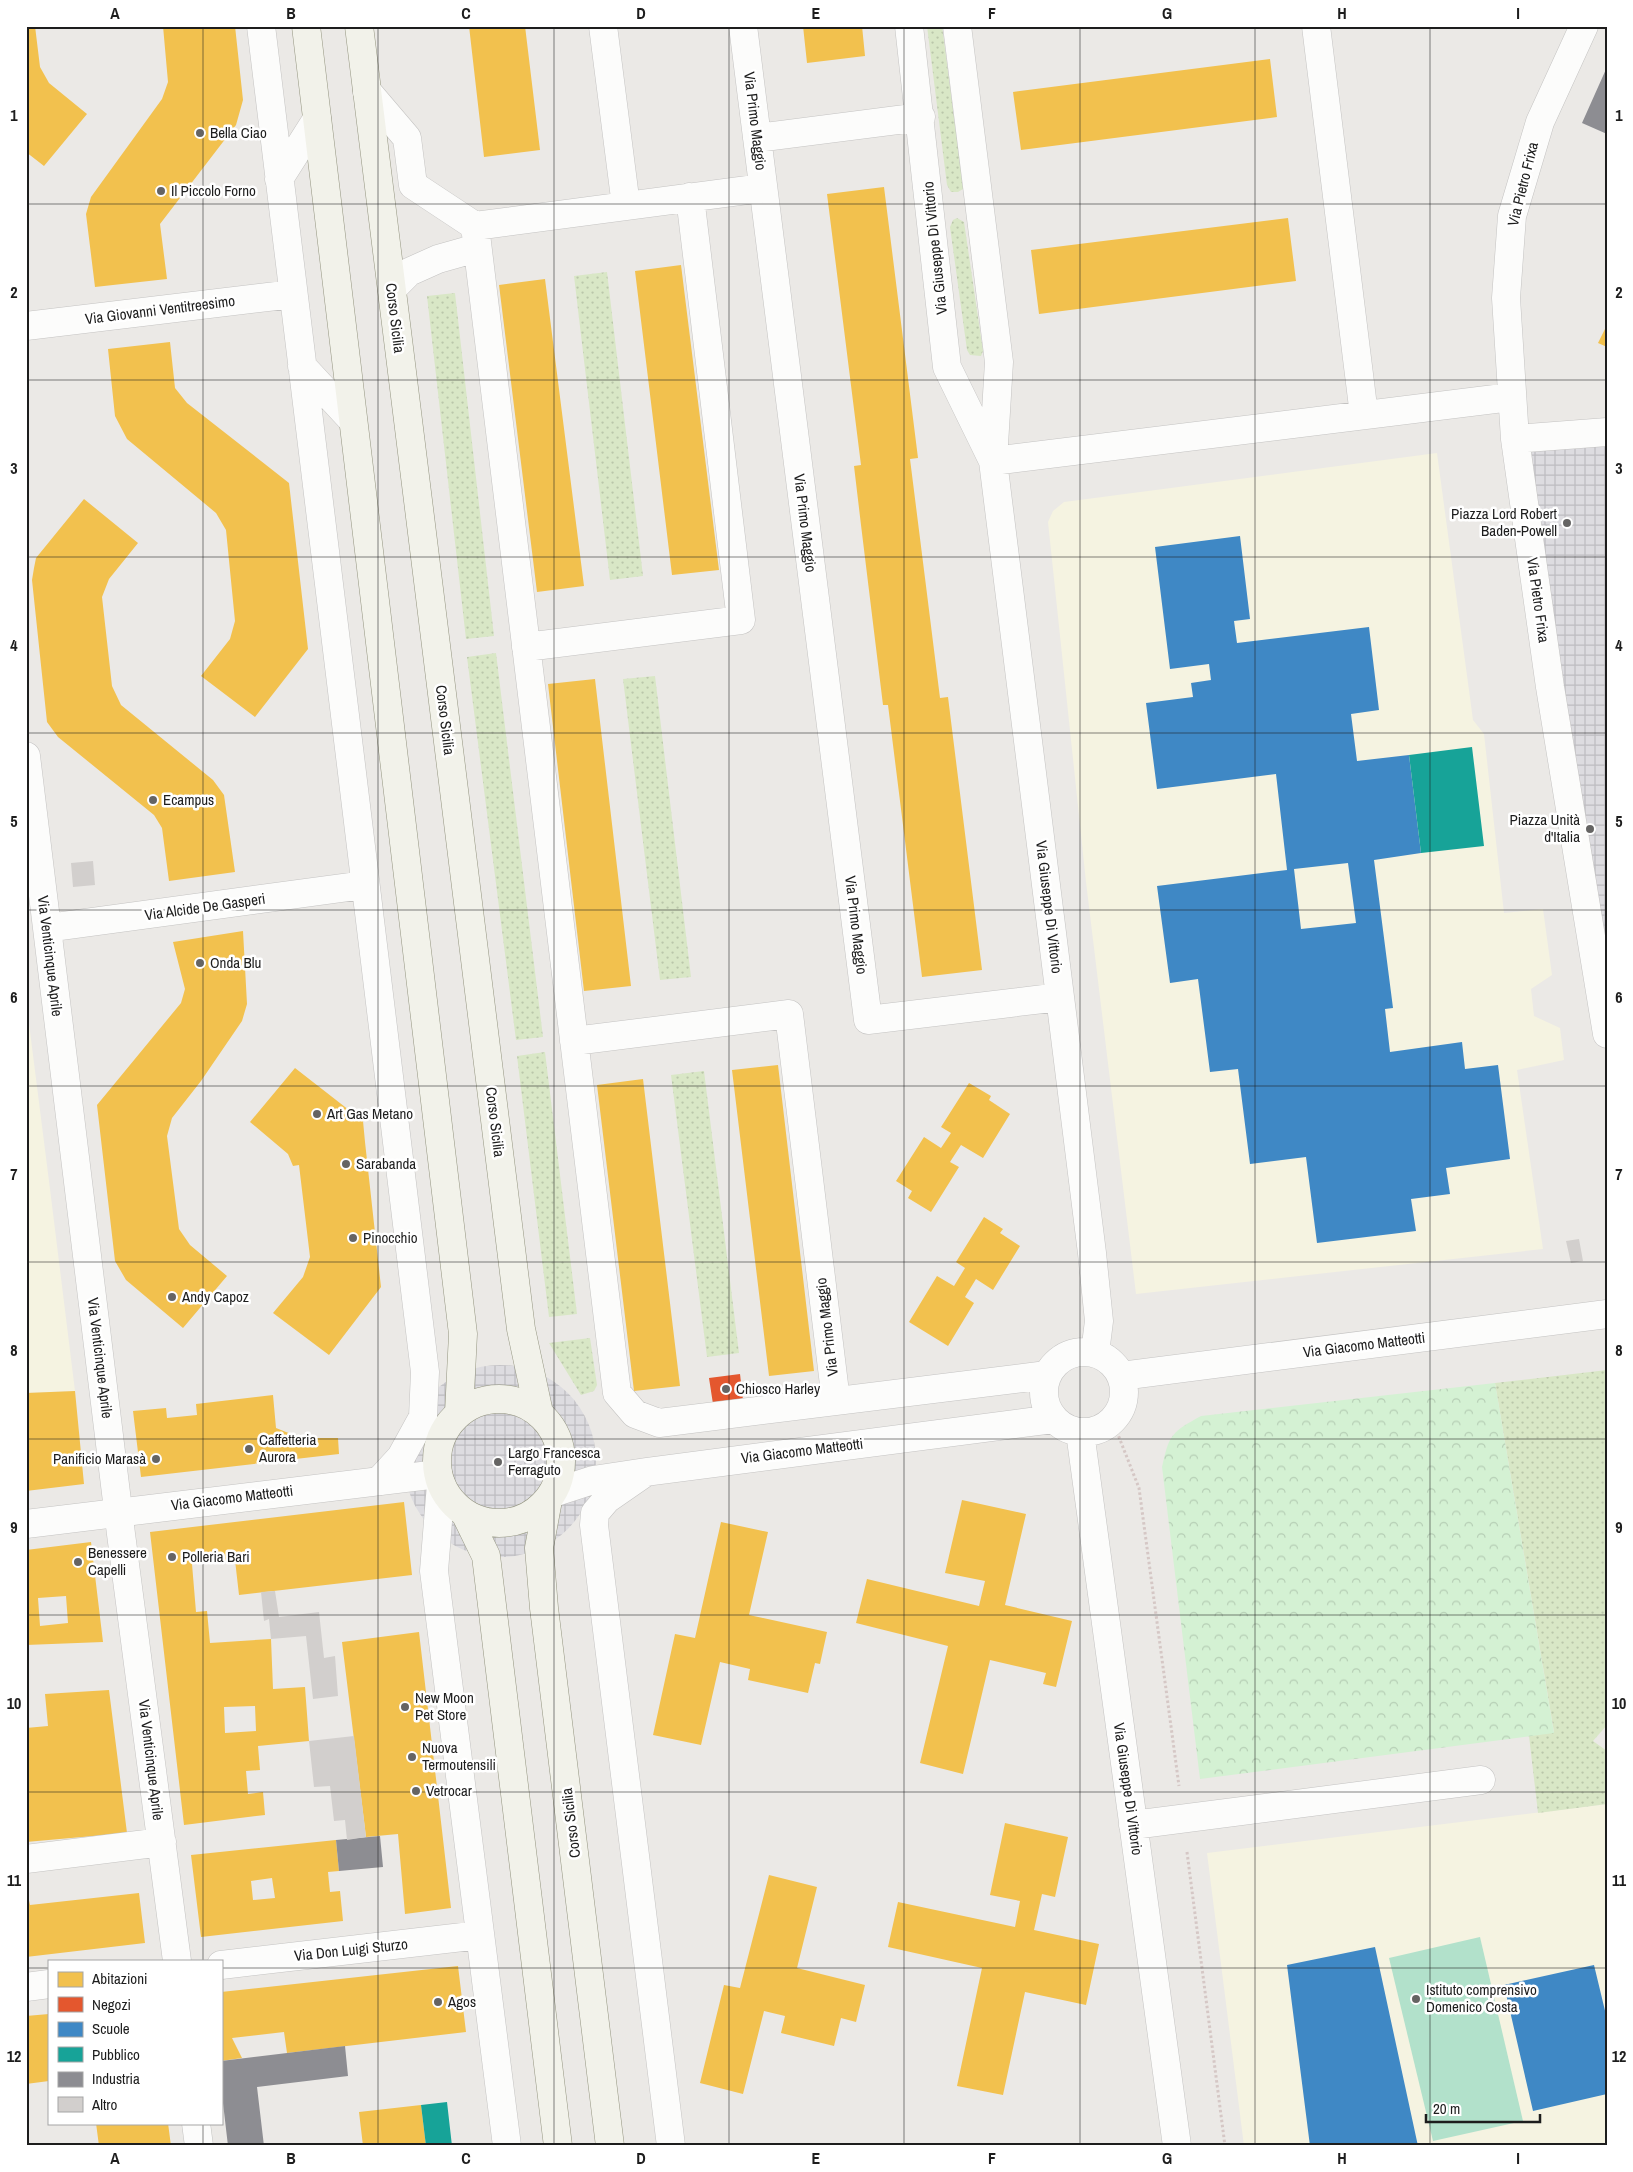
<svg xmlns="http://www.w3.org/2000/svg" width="1633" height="2172" viewBox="0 0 1633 2172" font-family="'Archivo Narrow',sans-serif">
  <defs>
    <pattern id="grass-dots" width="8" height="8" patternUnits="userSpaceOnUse" patternTransform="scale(1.25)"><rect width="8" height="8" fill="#d9e7c6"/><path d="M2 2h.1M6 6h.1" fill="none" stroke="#bac6aa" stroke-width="1.8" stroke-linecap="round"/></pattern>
    <pattern id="park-crowns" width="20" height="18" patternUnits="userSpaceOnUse" patternTransform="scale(1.25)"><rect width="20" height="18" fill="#d4f1d3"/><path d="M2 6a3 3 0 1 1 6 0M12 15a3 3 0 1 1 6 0" fill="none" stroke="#b6ceb5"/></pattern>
    <pattern id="plaza-grid" width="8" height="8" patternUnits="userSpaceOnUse" patternTransform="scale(1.25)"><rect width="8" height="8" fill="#dddce0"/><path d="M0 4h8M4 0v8" fill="none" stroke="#bdbcc0"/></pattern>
  </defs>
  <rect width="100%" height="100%" fill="#ebe9e6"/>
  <path fill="#f5f3e1" d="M1437,453L1473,720L1484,734L1504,913L1543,909L1552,975L1531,989L1534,1016L1560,1028L1564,1060L1517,1070L1543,1249L1136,1294L1086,882L1048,522L1053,511L1064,502Z
    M26,1000L50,1189L75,1391L26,1393Z
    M1607,1804V2146H1244L1207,1853Z"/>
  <path fill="url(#grass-dots)" d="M927,26H942L963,184V189L958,192H951L947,185Z
    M957,218L964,222L983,351L981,356L970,355L967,350L950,227L953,220Z
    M607,272L643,576L610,580L574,276Z
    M455,293L494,636L466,639L427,296Z
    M496,653L543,1037L516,1040L467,657Z
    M655,676L691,977L660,980L623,679Z
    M545,1052L577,1314L549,1317L517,1056Z
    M704,1071L739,1353L707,1357L671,1075Z
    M590,1338L597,1385L594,1391L581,1395L549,1343Z
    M1607,1370V1725L1593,1741L1607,1751V1804L1538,1813L1529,1736L1554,1732L1495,1383Z"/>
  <path fill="url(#park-crowns)" d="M1495,1383L1554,1733L1200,1779L1162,1467C1169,1434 1172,1432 1201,1416Z"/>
  <path fill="#b2e1cb" d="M1480,1937L1523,2121L1433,2141L1389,1958Z"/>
  <path fill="url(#plaza-grid)" d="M1607,432V1034L1515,439Z
    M404 1461a96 96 0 1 1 192 0a96 96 0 1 1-192 0Z"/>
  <path fill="#f2c14e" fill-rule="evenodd" d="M26,26H35L40,67L49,83L87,114L44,166L26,152Z
    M163,26H235L243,100L236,125L160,224L167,279L95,287L86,214L91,197L162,99L168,82Z
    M469,26H525L540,150L484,157Z
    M803,26H862L865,56L807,63Z
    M1270,59L1277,117L1021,150L1013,92Z
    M884,187L918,458L910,459L925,578L940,698L948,697L982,970L922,977L888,705H883L861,525L854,466L861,465L827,194Z
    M1288,218L1296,281L1039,314L1031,250Z
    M681,265L719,570L672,575L635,271Z
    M545,279L584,586L537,592L499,285Z
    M1607,325V347L1598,343Z
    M170,342L175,388L187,403L289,483L308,649L255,717L201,676L230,639L235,621L226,530L216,513L127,439L115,416L108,349Z
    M84,499L138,543L109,579L102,597L112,686L121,705L213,780L224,795L235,872L169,881L162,828L154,815L58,737L47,722L32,580L34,568L36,558Z
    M595,679L631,986L584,991L548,684Z
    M243,931L247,1004L242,1021L201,1081L172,1118L167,1136L179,1229L190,1245L227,1276L183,1328L126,1280L115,1261L97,1105L181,1003L185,989L173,942Z
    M778,1065L814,1371L769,1376L732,1070Z
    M295,1068L363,1121L365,1142L381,1287L329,1355L273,1313L303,1277L310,1257L299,1165L293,1166L288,1154L250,1122Z
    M643,1079L680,1386L634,1391L597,1085Z
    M969,1083L991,1096L989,1100L1010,1114L983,1158L961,1145L950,1162L959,1167L931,1212L908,1198L912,1191L896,1181L924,1137L941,1148L951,1133L941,1127Z
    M984,1217L1003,1229L1000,1233L1020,1246L993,1290L976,1279L965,1297L974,1303L948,1346L909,1322L937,1276L954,1286L965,1268L956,1262Z
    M75,1391L84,1484L26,1491V1393Z
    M273,1395L276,1428L301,1438H338L339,1454L141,1477L133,1411L166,1408L167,1418L197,1415L196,1404Z
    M962,1500L1026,1514L1005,1605L1072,1621L1056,1687L1043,1684L1046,1673L990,1660L963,1774L920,1763L948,1646L856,1623L867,1579L979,1606L985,1581L945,1573Z
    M404,1502L412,1575L239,1595L235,1560L192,1564L196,1612L207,1611L210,1643L271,1639L273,1689L305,1687L309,1741L258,1746L260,1770L246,1771L248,1794L263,1792L265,1815L184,1825L150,1532ZM255,1706L256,1731L225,1733L224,1707Z
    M721,1522L768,1532L749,1615L827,1632L820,1664L815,1663L808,1693L748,1680L750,1669L720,1662L701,1745L653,1735L675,1634L695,1638Z
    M91,1542L103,1642L26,1645V1550ZM66,1596L68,1623L40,1626L38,1598Z
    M419,1632L451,1908L405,1914L398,1834L366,1837L342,1642Z
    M109,1690L127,1833L26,1842V1728L48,1726L45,1694Z
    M1005,1823L1068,1837L1055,1897L1042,1894L1034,1930L1099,1944L1086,2005L1025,1992L1003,2095L957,2086L982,1968L888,1947L898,1902L1015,1927L1020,1901L990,1895Z
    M336,1840L339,1871L328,1872L330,1892L340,1891L343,1921L201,1937L191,1855ZM272,1878L275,1898L253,1900L251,1881Z
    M769,1875L817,1887L797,1968L865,1985L856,2022L841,2018L834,2046L781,2033L785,2016L764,2011L743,2094L700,2083L724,1985L740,1988Z
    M26,1886L30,1905L139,1893L145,1943L26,1957Z
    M458,1966L466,2032L287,2053L284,2032L232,2038L242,2058L221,2061V1992Z
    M49,2014V2081L26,2084V2016Z
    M421,2105L426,2146H363L359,2112Z
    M96,2123H168L171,2146H99Z"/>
  <path fill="#e4572e" d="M740,1374L743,1400L713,1404L709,1378Z"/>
  <path fill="#3f88c5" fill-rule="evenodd" d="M1240,536L1250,619L1234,621L1237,643L1369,627L1379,710L1351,714L1357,761L1409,755L1421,853L1374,860L1393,1008L1385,1009L1390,1052L1462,1042L1465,1069L1498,1065L1510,1159L1446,1168L1450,1194L1411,1199L1416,1231L1317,1243L1306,1157L1250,1164L1238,1069L1210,1072L1198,979L1170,983L1157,886L1287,870L1276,774L1157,789L1146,703L1193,697L1191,683L1211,680L1209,664L1170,669L1155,547ZM1348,863L1356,923L1301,929L1294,869Z
    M1375,1947L1418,2146H1310L1287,1965Z
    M1594,1965L1607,2019V2094L1533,2111L1504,1985Z"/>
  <path fill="#17a398" d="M1472,747L1484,846L1421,853L1409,755Z
    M447,2102L452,2146H426L421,2105Z"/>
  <path fill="#8d8d92" d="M1607,67V134L1582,123Z
    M380,1836L383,1867L339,1871L336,1840Z
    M345,2046L348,2076L257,2087L264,2146H228L221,2086V2061Z"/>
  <path fill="#d2cfcd" d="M93,861L95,885L73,887L71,863Z
    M1579,1239L1583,1261L1571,1263L1566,1241Z
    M275,1591L279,1617L319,1612L324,1658L335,1656L338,1696L313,1699L306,1636L271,1639L269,1619L264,1621L261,1592Z
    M354,1736L366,1837L347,1840L345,1820L334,1821L330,1786L314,1787L309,1741Z"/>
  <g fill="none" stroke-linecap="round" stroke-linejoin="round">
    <g stroke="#c4c3c2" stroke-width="29">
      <path id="minor" d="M261,26L425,1372L423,1417L401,1457L379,1481
        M603,26L626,206
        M743,26L868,1020L1060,997
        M909,26L947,367L992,459
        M957,26L999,362L993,461L1092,1253L1099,1321L1095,1353
        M1316,26L1364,415
        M1584,26L1540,122L1512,216L1506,298L1515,439L1550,687L1607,1034
        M367,91L407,138L413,185L475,226L617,1393L635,1414L659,1423L1047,1375
        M757,138L921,117
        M279,179L317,119
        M475,226L763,188
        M392,289L409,272L438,259L477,248
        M26,326L293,294
        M302,366L353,421
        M1515,439L1607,432
        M993,461L1511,397
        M526,647L741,620L690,197
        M26,756L121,1534L177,1961
        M47,928L364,885
        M574,1041L789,1014L836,1401
        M1044 1392a40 40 0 1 1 80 0a40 40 0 1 1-80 0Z
        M1121,1376L1607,1314
        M1080,1432L1177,2146
        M646,1472L607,1499L595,1513L594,1525L671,2146
        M441,1484L434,1571L507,2146
        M553,1493L593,1480L646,1472L1053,1419
        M1133,1825L1481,1780
        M26,1859L162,1842
        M221,1965L480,1935
        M26,1987L49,1984
        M196,2123L199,2146"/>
    </g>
    <g stroke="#c4c3c2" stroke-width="29">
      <path id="tertiary" d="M26,1524L438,1474"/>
    </g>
    <g stroke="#93947f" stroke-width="29">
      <path id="secondary" d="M306,26L463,1334L459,1413
        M359,26L521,1329L539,1413
        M437 1461a62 62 0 1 1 124 0a62 62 0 1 1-124 0Z
        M548,1500L539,1548L544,1608L610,2146
        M465,1513L486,1556L558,2146"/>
    </g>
    <path stroke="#d5c7c5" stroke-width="3" stroke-dasharray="2.5 2.5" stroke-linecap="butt" d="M1115,1427L1139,1488L1179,1786
      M1187,1852L1225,2146"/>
    <use href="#minor" stroke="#fcfcfb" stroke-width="28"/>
    <use href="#tertiary" stroke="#fcfcfb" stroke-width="28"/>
    <use href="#secondary" stroke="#f2f2ea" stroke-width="28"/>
  </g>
  <path fill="none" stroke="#1d1d1d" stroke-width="1" stroke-opacity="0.55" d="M203,26V1961M378,26V2146M554,26V2146M729,26V2146M904,26V2146M1080,26V2146M1255,26V2146M1430,26V2146M26,204H1607M26,380H1607M26,557H1607M26,733H1607M26,910H1607M26,1086H1607M26,1262H1607M26,1439H1607M26,1615H1607M26,1792H1607M26,1968H49M221,1968H1607M203,2123V2146"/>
  <g fill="#656463" stroke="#fff" stroke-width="2">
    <circle cx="200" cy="133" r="5"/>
    <circle cx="161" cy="191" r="5"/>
    <circle cx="1567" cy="523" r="5"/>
    <circle cx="153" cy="800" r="5"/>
    <circle cx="1590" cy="829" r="5"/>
    <circle cx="200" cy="963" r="5"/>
    <circle cx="317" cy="1114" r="5"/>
    <circle cx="346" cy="1164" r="5"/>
    <circle cx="353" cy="1238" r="5"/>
    <circle cx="172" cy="1297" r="5"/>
    <circle cx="726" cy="1389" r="5"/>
    <circle cx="249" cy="1449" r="5"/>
    <circle cx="156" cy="1459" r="5"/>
    <circle cx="498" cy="1462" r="5"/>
    <circle cx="172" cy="1557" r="5"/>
    <circle cx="78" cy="1562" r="5"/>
    <circle cx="405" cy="1707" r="5"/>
    <circle cx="412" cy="1757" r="5"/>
    <circle cx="416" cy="1791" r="5"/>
    <circle cx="1416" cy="1999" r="5"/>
    <circle cx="438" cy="2002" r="5"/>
  </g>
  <g text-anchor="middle" stroke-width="5" stroke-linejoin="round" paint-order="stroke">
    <g font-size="15" fill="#1d1d1d" stroke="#fff">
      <text transform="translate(755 121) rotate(83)" y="5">Via Primo Maggio</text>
      <text transform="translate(1523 184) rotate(-76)" y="5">Via Pietro Frixa</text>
      <text transform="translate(935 248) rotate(-96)" y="5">Via Giuseppe Di Vittorio</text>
      <text transform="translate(160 310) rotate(-7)" y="5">Via Giovanni Ventitreesimo</text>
      <text transform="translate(395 318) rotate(83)" y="5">Corso Sicilia</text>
      <text transform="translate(805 523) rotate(83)" y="5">Via Primo Maggio</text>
      <text transform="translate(1538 600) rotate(82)" y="5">Via Pietro Frixa</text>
      <text transform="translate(445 720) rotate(83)" y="5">Corso Sicilia</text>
      <text transform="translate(205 907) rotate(-8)" y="5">Via Alcide De Gasperi</text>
      <text transform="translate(1049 907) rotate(83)" y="5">Via Giuseppe Di Vittorio</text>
      <text transform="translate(856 925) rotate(83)" y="5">Via Primo Maggio</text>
      <text transform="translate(50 956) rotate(83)" y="5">Via Venticinque Aprile</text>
      <text transform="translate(495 1122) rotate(83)" y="5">Corso Sicilia</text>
      <text transform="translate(827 1327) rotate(-97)" y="5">Via Primo Maggio</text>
      <text transform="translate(1364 1345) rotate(-7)" y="5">Via Giacomo Matteotti</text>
      <text transform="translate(100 1358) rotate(83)" y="5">Via Venticinque Aprile</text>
      <text transform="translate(802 1451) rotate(-7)" y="5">Via Giacomo Matteotti</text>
      <text transform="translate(232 1498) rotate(-7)" y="5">Via Giacomo Matteotti</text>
      <text transform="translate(151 1760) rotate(83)" y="5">Via Venticinque Aprile</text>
      <text transform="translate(1128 1789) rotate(82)" y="5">Via Giuseppe Di Vittorio</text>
      <text transform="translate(571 1823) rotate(-97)" y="5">Corso Sicilia</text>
      <text transform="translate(351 1950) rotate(-6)" y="5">Via Don Luigi Sturzo</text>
    </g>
    <g font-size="15" fill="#1d1d1d" stroke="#fff" text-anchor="start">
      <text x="210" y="138">Bella Ciao</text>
      <text x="171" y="196">Il Piccolo Forno</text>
      <text x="1557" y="519" text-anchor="end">Piazza Lord Robert<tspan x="1557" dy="17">Baden-Powell</tspan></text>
      <text x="163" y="805">Ecampus</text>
      <text x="1580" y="825" text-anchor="end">Piazza Unità<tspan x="1580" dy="17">d'Italia</tspan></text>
      <text x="210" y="968">Onda Blu</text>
      <text x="327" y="1119">Art Gas Metano</text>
      <text x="356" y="1169">Sarabanda</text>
      <text x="363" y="1243">Pinocchio</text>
      <text x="182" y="1302">Andy Capoz</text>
      <text x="736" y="1394">Chiosco Harley</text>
      <text x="259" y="1445">Caffetteria<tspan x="259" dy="17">Aurora</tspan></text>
      <text x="508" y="1458">Largo Francesca<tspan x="508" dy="17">Ferraguto</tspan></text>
      <text x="146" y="1464" text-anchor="end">Panificio Marasà</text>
      <text x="88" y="1558">Benessere<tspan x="88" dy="17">Capelli</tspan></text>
      <text x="182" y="1562">Polleria Bari</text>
      <text x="415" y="1703">New Moon<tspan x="415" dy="17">Pet Store</tspan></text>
      <text x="422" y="1753">Nuova<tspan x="422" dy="17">Termoutensili</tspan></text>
      <text x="426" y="1796">Vetrocar</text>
      <text x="1426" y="1995">Istituto comprensivo<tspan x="1426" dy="17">Domenico Costa</tspan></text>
      <text x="448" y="2007">Agos</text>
    </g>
  </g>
  <rect width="1633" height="2172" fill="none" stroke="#ffffff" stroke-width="55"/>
  <rect x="48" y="1960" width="175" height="165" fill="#ffffff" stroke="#a5a5a5"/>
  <rect x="58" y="1972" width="25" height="15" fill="#f2c14e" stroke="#a5a5a5"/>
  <text x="92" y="1984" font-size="15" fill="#1d1d1d">Abitazioni</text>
  <rect x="58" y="1997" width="25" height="15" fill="#e4572e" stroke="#a5a5a5"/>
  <text x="92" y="2010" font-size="15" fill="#1d1d1d">Negozi</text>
  <rect x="58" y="2022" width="25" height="15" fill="#3f88c5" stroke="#a5a5a5"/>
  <text x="92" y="2034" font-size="15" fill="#1d1d1d">Scuole</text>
  <rect x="58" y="2047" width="25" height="15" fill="#17a398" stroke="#a5a5a5"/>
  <text x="92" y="2060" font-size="15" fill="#1d1d1d">Pubblico</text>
  <rect x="58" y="2072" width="25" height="15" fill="#8d8d92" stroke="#a5a5a5"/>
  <text x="92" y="2084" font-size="15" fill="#1d1d1d">Industria</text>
  <rect x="58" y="2097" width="25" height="15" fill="#d2cfcd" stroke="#a5a5a5"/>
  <text x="92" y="2110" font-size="15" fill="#1d1d1d">Altro</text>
  <path d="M1426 2114v8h114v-8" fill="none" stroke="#1d1d1d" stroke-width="2.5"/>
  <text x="1433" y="2114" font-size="15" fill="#1d1d1d" stroke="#ffffff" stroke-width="4" paint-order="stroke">20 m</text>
  <rect x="28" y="28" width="1578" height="2116" fill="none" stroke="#1d1d1d" stroke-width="2"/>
  <g font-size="16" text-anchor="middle" font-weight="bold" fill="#1d1d1d">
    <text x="115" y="19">A</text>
    <text x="291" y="19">B</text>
    <text x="466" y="19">C</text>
    <text x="641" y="19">D</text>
    <text x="816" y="19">E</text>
    <text x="992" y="19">F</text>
    <text x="1167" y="19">G</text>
    <text x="1342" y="19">H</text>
    <text x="1518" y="19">I</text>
    <text x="14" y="121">1</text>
    <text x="1619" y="121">1</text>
    <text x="14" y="298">2</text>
    <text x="1619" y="298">2</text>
    <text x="14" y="474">3</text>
    <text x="1619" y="474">3</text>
    <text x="14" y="651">4</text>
    <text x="1619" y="651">4</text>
    <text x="14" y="827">5</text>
    <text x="1619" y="827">5</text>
    <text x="14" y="1003">6</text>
    <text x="1619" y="1003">6</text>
    <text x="14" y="1180">7</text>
    <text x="1619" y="1180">7</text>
    <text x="14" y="1356">8</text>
    <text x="1619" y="1356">8</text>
    <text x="14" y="1533">9</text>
    <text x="1619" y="1533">9</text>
    <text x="14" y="1709">10</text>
    <text x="1619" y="1709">10</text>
    <text x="14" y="1886">11</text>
    <text x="1619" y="1886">11</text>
    <text x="14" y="2062">12</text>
    <text x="1619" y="2062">12</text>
    <text x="115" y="2164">A</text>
    <text x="291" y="2164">B</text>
    <text x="466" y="2164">C</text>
    <text x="641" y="2164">D</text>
    <text x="816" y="2164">E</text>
    <text x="992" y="2164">F</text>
    <text x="1167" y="2164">G</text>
    <text x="1342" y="2164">H</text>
    <text x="1518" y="2164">I</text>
  </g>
</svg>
